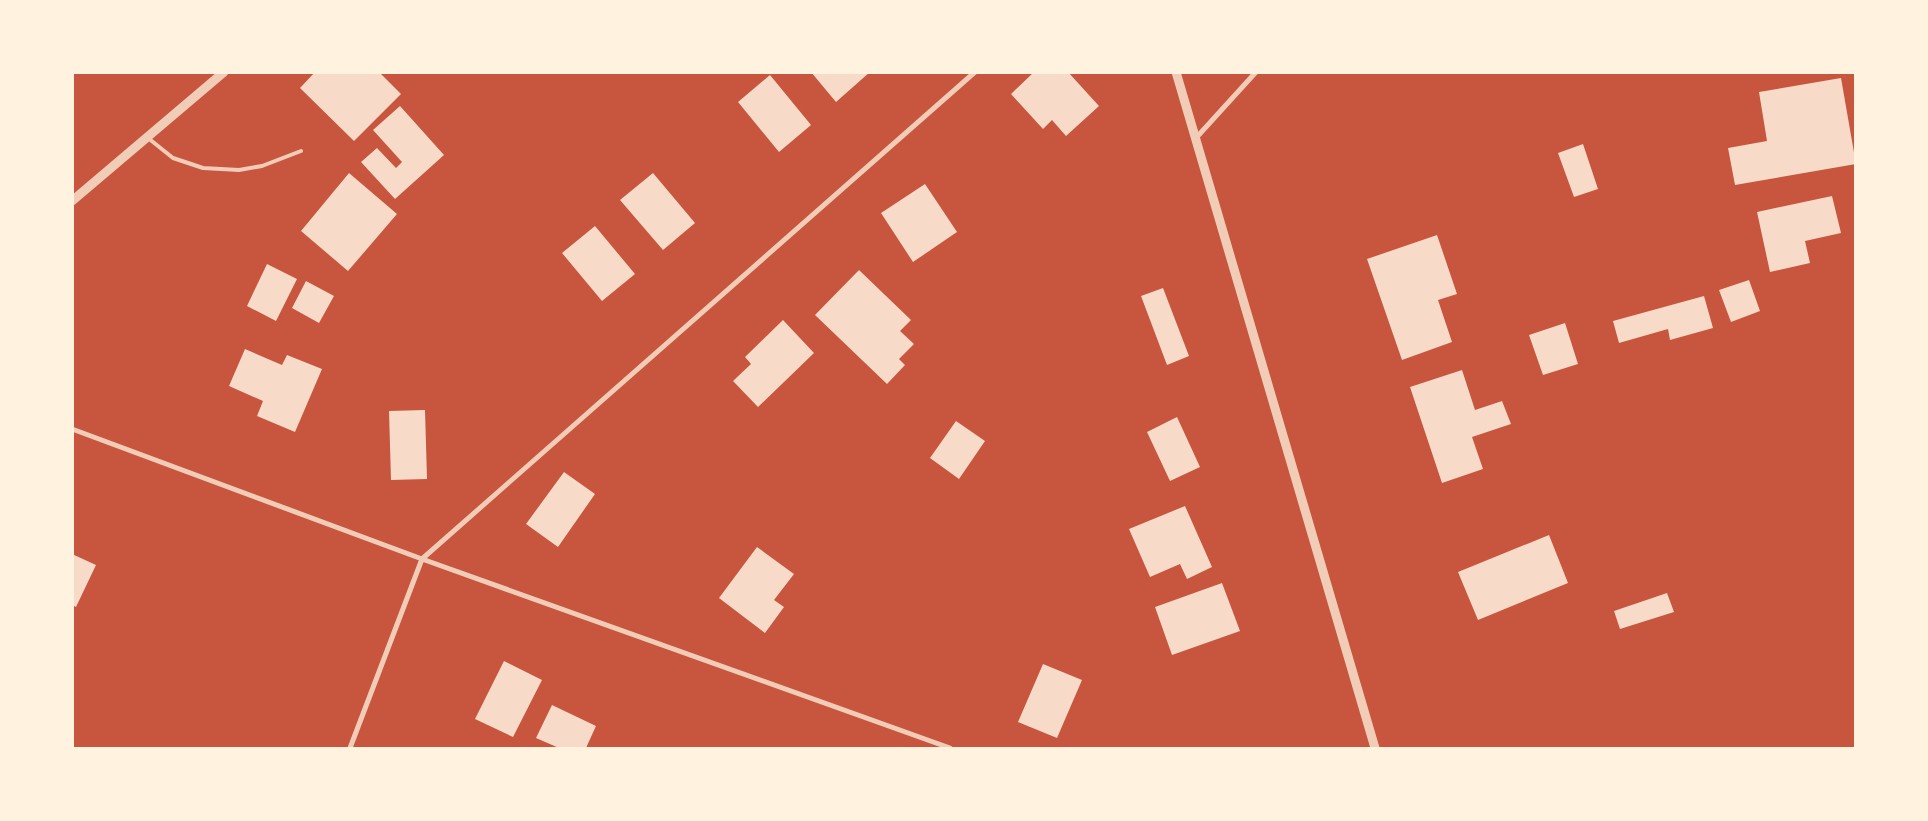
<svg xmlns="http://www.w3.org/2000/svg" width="1928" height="821" viewBox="0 0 1928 821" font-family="Overpass,sans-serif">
  <rect width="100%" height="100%" fill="#c8553d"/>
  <path fill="#f7dbc8" d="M315,72H379L401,94L354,141L300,88Z
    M811,72H870L836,102Z
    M1034,72H1068L1099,106L1066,136L1052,120L1043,129L1011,94Z
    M770,75L811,125L779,152L738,102Z
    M1841,78L1856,164L1735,185L1728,148L1767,141L1759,92Z
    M400,106L444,155L395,199L361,162L377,148L396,168L402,162L373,130Z
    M1583,144L1598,189L1574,197L1558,153Z
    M349,173L397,214L348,271L301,231Z
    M653,173L695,223L663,250L620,200Z
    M925,184L957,232L913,262L881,213Z
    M1832,196L1841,233L1805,241L1810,263L1770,272L1757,212Z
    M595,226L635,274L602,301L562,253Z
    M1437,235L1457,294L1438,300L1452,342L1402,360L1367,259Z
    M267,264L297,279L276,321L247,306Z
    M859,270L911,320L900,331L914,344L899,359L905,365L887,384L815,315Z
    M1749,280L1760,311L1731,322L1719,290Z
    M306,281L334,296L319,323L292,308Z
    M1163,288L1189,356L1167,365L1141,296Z
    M1704,296L1713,328L1670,340L1668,329L1619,343L1613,321Z
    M783,320L814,353L758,407L733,381L751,364L745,357Z
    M1565,323L1578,364L1543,375L1529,335Z
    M245,349L282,365L287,355L322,369L295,432L257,416L263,401L229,386Z
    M1462,370L1475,410L1502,401L1511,424L1472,437L1483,469L1442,483L1410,387Z
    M425,410L427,479L391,480L389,411Z
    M1177,417L1200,467L1170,481L1147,432Z
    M956,421L985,441L959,479L930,458Z
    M564,472L595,494L558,547L526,524Z
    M1185,506L1212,567L1187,579L1180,564L1150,577L1129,529Z
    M1549,535L1568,583L1478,620L1458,572Z
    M757,547L794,574L774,600L784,607L765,633L719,598Z
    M72,554L96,565L76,607L72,605Z
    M1222,583L1240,631L1172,655L1155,607Z
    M1667,593L1674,612L1620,629L1614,611Z
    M504,661L542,680L513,737L475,719Z
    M1043,664L1082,680L1057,738L1018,722Z
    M552,705L596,726L586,748H559L536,738Z"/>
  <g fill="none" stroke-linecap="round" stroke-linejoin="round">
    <path stroke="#f1ccb7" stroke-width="4" d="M148,138L173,158L203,168L239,170L262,166L301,151"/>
    <path stroke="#f1ccb7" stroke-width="5" d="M1196,138L1256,72
      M72,429L422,559L950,748
      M350,748L422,559L975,72"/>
    <path stroke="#f1ccb7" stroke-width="9" d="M1176,72L1375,748
      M72,201L224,72"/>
  </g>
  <rect width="1928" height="821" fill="none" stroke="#fff3e0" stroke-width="148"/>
</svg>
